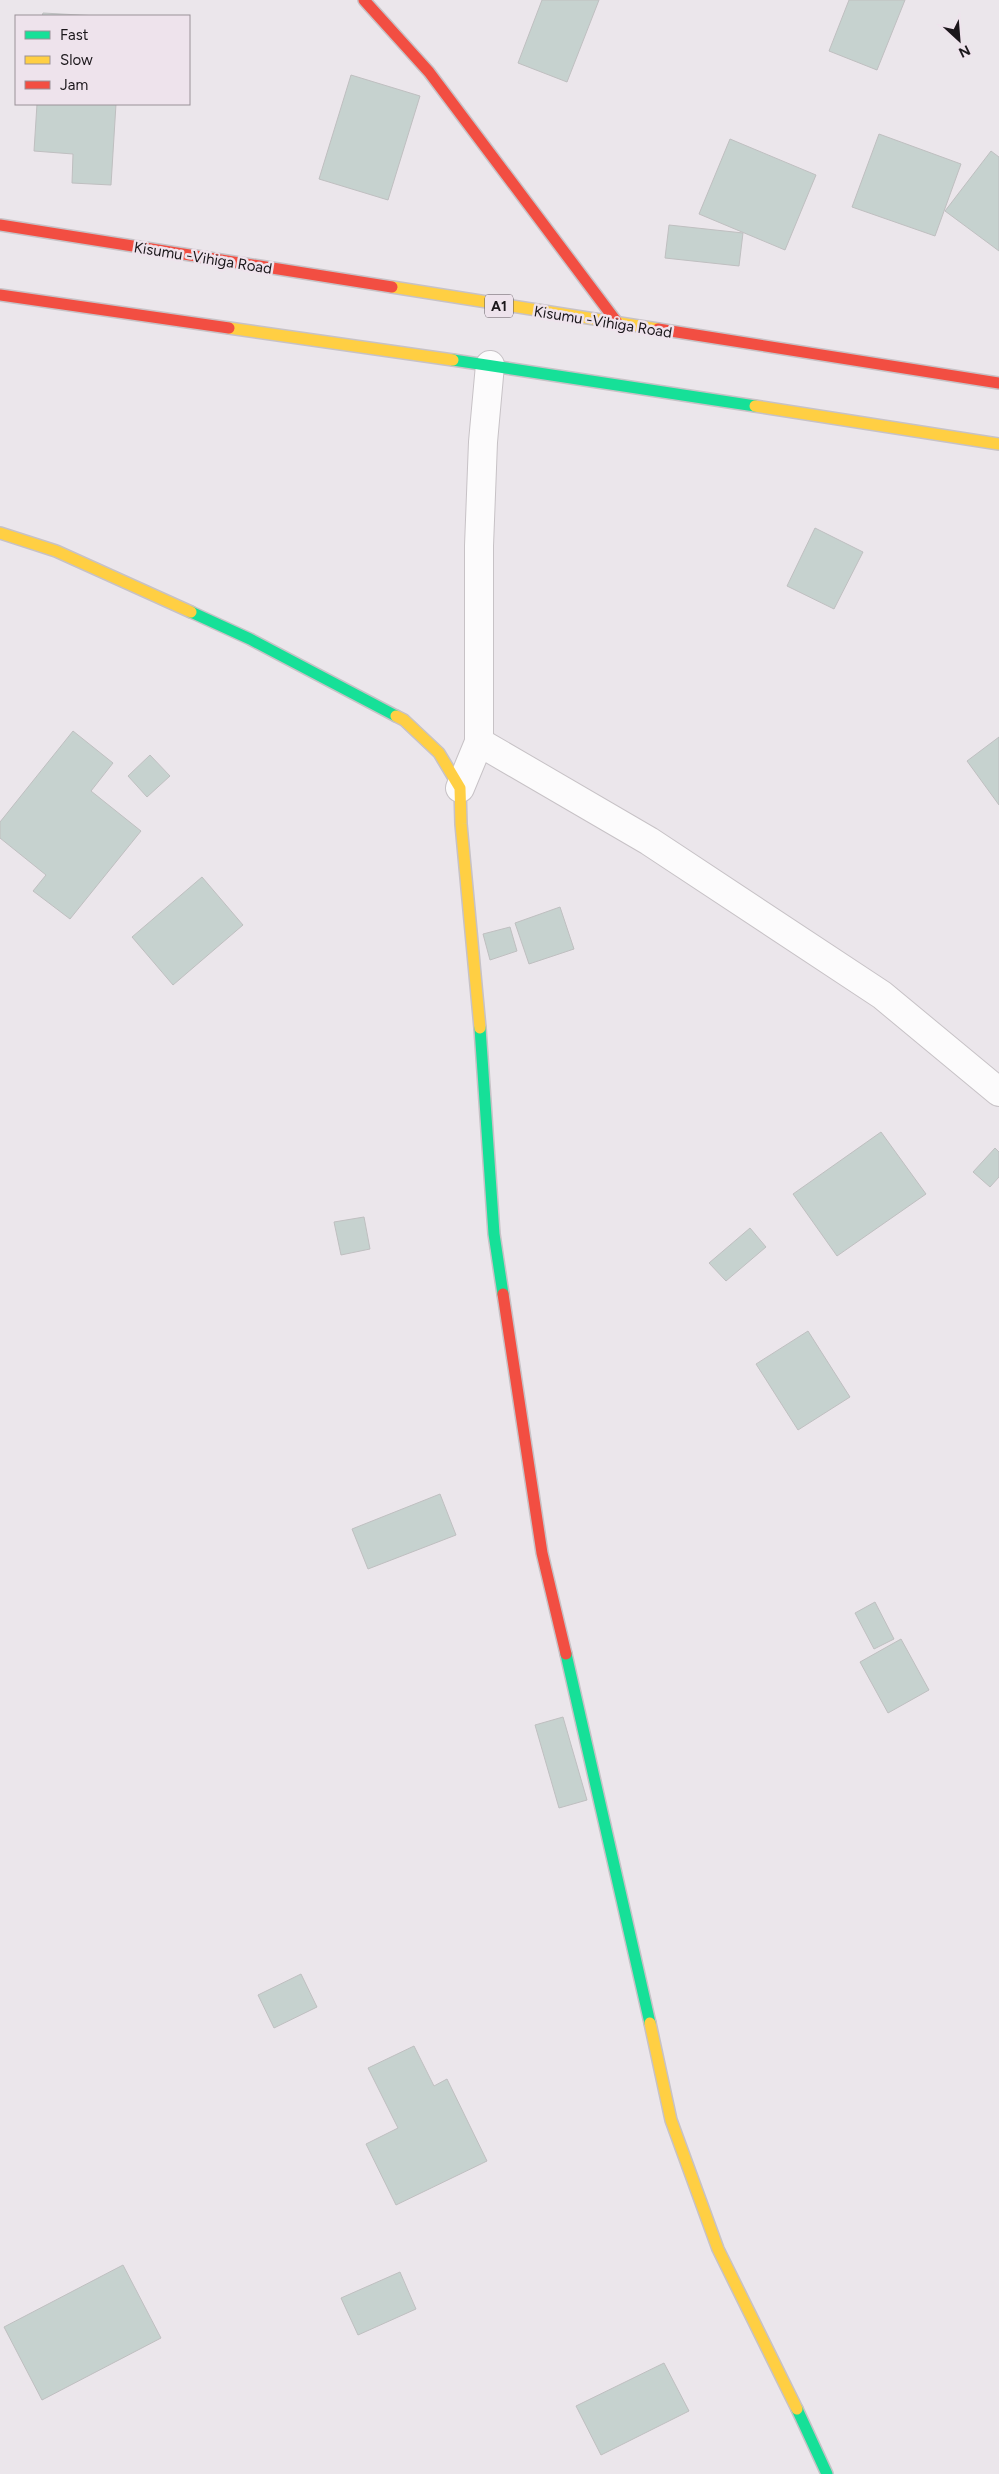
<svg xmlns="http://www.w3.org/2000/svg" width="999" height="2474" viewBox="0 0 999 2474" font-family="Figtree,sans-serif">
  <rect width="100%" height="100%" fill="#ebe6eb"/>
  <path fill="#c6d2cf" stroke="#bfbfc0" d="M542,0H599L567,82L518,63Z
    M849,0H905L877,70L829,51Z
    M43,13L98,16H42Z
    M351,75L420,96L388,200L319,179Z
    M37,104H116L111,185L72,183L73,154L34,151Z
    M879,134L961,164L935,236L852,207Z
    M730,139L816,175L785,250L699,214Z
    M991,151L999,157V251L945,211Z
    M669,225L743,233L739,266L665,258Z
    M815,528L863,552L834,609L787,586Z
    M73,731L113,763L91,791L141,831L70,919L33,891L46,875L0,838V822Z
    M999,737V805L967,761Z
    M150,755L170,776L147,797L128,776Z
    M202,877L243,925L173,985L132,937Z
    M560,907L574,949L529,964L515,923Z
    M510,927L517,951L490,960L483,934Z
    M881,1132L926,1194L837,1256L793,1194Z
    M995,1148L999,1152V1177L990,1187L973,1172Z
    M364,1217L370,1249L341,1255L334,1222Z
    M750,1228L766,1247L726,1281L709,1263Z
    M808,1331L850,1397L798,1430L756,1364Z
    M440,1494L456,1535L368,1569L352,1529Z
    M875,1602L894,1639L874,1649L855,1613Z
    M901,1639L929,1690L888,1713L860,1662Z
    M563,1717L587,1800L559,1808L535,1725Z
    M301,1974L317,2007L274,2028L258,1995Z
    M414,2046L434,2086L447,2079L487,2161L396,2205L366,2144L398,2128L368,2068Z
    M123,2265L161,2338L42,2400L4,2327Z
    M400,2272L416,2309L358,2335L341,2298Z
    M664,2363L689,2411L601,2455L576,2406Z"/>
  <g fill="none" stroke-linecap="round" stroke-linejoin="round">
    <g stroke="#c7c2c6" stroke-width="30">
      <path id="street" d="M479,742L649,841L882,995L999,1092
        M460,788L479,742V546L483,442L490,365"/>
    </g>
    <g stroke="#c7c2c6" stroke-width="14">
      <path id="fast" d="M453,360L755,406
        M191,612L250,639L396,716
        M480,1028L494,1234L503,1294
        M566,1654L650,2023
        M797,2409L827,2474"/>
    </g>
    <g stroke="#c7c2c6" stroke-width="14">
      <path id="slow" d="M392,287L658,329
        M229,328L453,360
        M755,406L999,444
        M0,533L56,551L191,612
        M396,716L404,720L439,753L460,788L461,824L480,1028
        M650,2023L671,2120L718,2249L797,2409"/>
    </g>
    <g stroke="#c7c2c6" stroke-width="14">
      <path id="jam" d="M364,0L429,72L619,325
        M0,225L392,287
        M0,295L229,328
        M658,329L999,383
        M503,1294L542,1553L566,1654"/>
    </g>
    <use href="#street" stroke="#fcfbfc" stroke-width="28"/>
    <use href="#fast" stroke="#16e098" stroke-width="11"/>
    <use href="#slow" stroke="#ffcf43" stroke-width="11"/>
    <use href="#jam" stroke="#f24e42" stroke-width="11"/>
  </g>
  <g text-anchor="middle" stroke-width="5" stroke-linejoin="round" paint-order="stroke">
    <rect fill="#eee3ec" stroke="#5a545a" stroke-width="1" x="485" y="294.5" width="28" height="23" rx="4"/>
    <g font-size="14" font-weight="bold" fill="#1b171b">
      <text x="499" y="311">A1</text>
    </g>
    <g font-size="15" fill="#1b171b" stroke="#eee3ec">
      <text transform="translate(203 258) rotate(9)" y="5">Kisumu -Vihiga Road</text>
      <text transform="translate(603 322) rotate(9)" y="5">Kisumu -Vihiga Road</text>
    </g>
  </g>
  <rect x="15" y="15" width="175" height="90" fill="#eee3ec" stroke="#9a9198"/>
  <rect x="25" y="31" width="25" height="8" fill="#16e098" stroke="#9a9198"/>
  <text x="60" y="40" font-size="15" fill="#1b171b">Fast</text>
  <rect x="25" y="56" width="25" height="8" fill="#ffcf43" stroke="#9a9198"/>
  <text x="60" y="65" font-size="15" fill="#1b171b">Slow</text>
  <rect x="25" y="81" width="25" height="8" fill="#f24e42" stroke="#9a9198"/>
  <text x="60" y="90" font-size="15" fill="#1b171b">Jam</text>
  <g transform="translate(959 40) rotate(154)" stroke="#eee3ec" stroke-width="4" paint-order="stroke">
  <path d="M0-4L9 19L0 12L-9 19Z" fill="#1b171b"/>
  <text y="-8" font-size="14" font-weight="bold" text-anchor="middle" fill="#1b171b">N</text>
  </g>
</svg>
